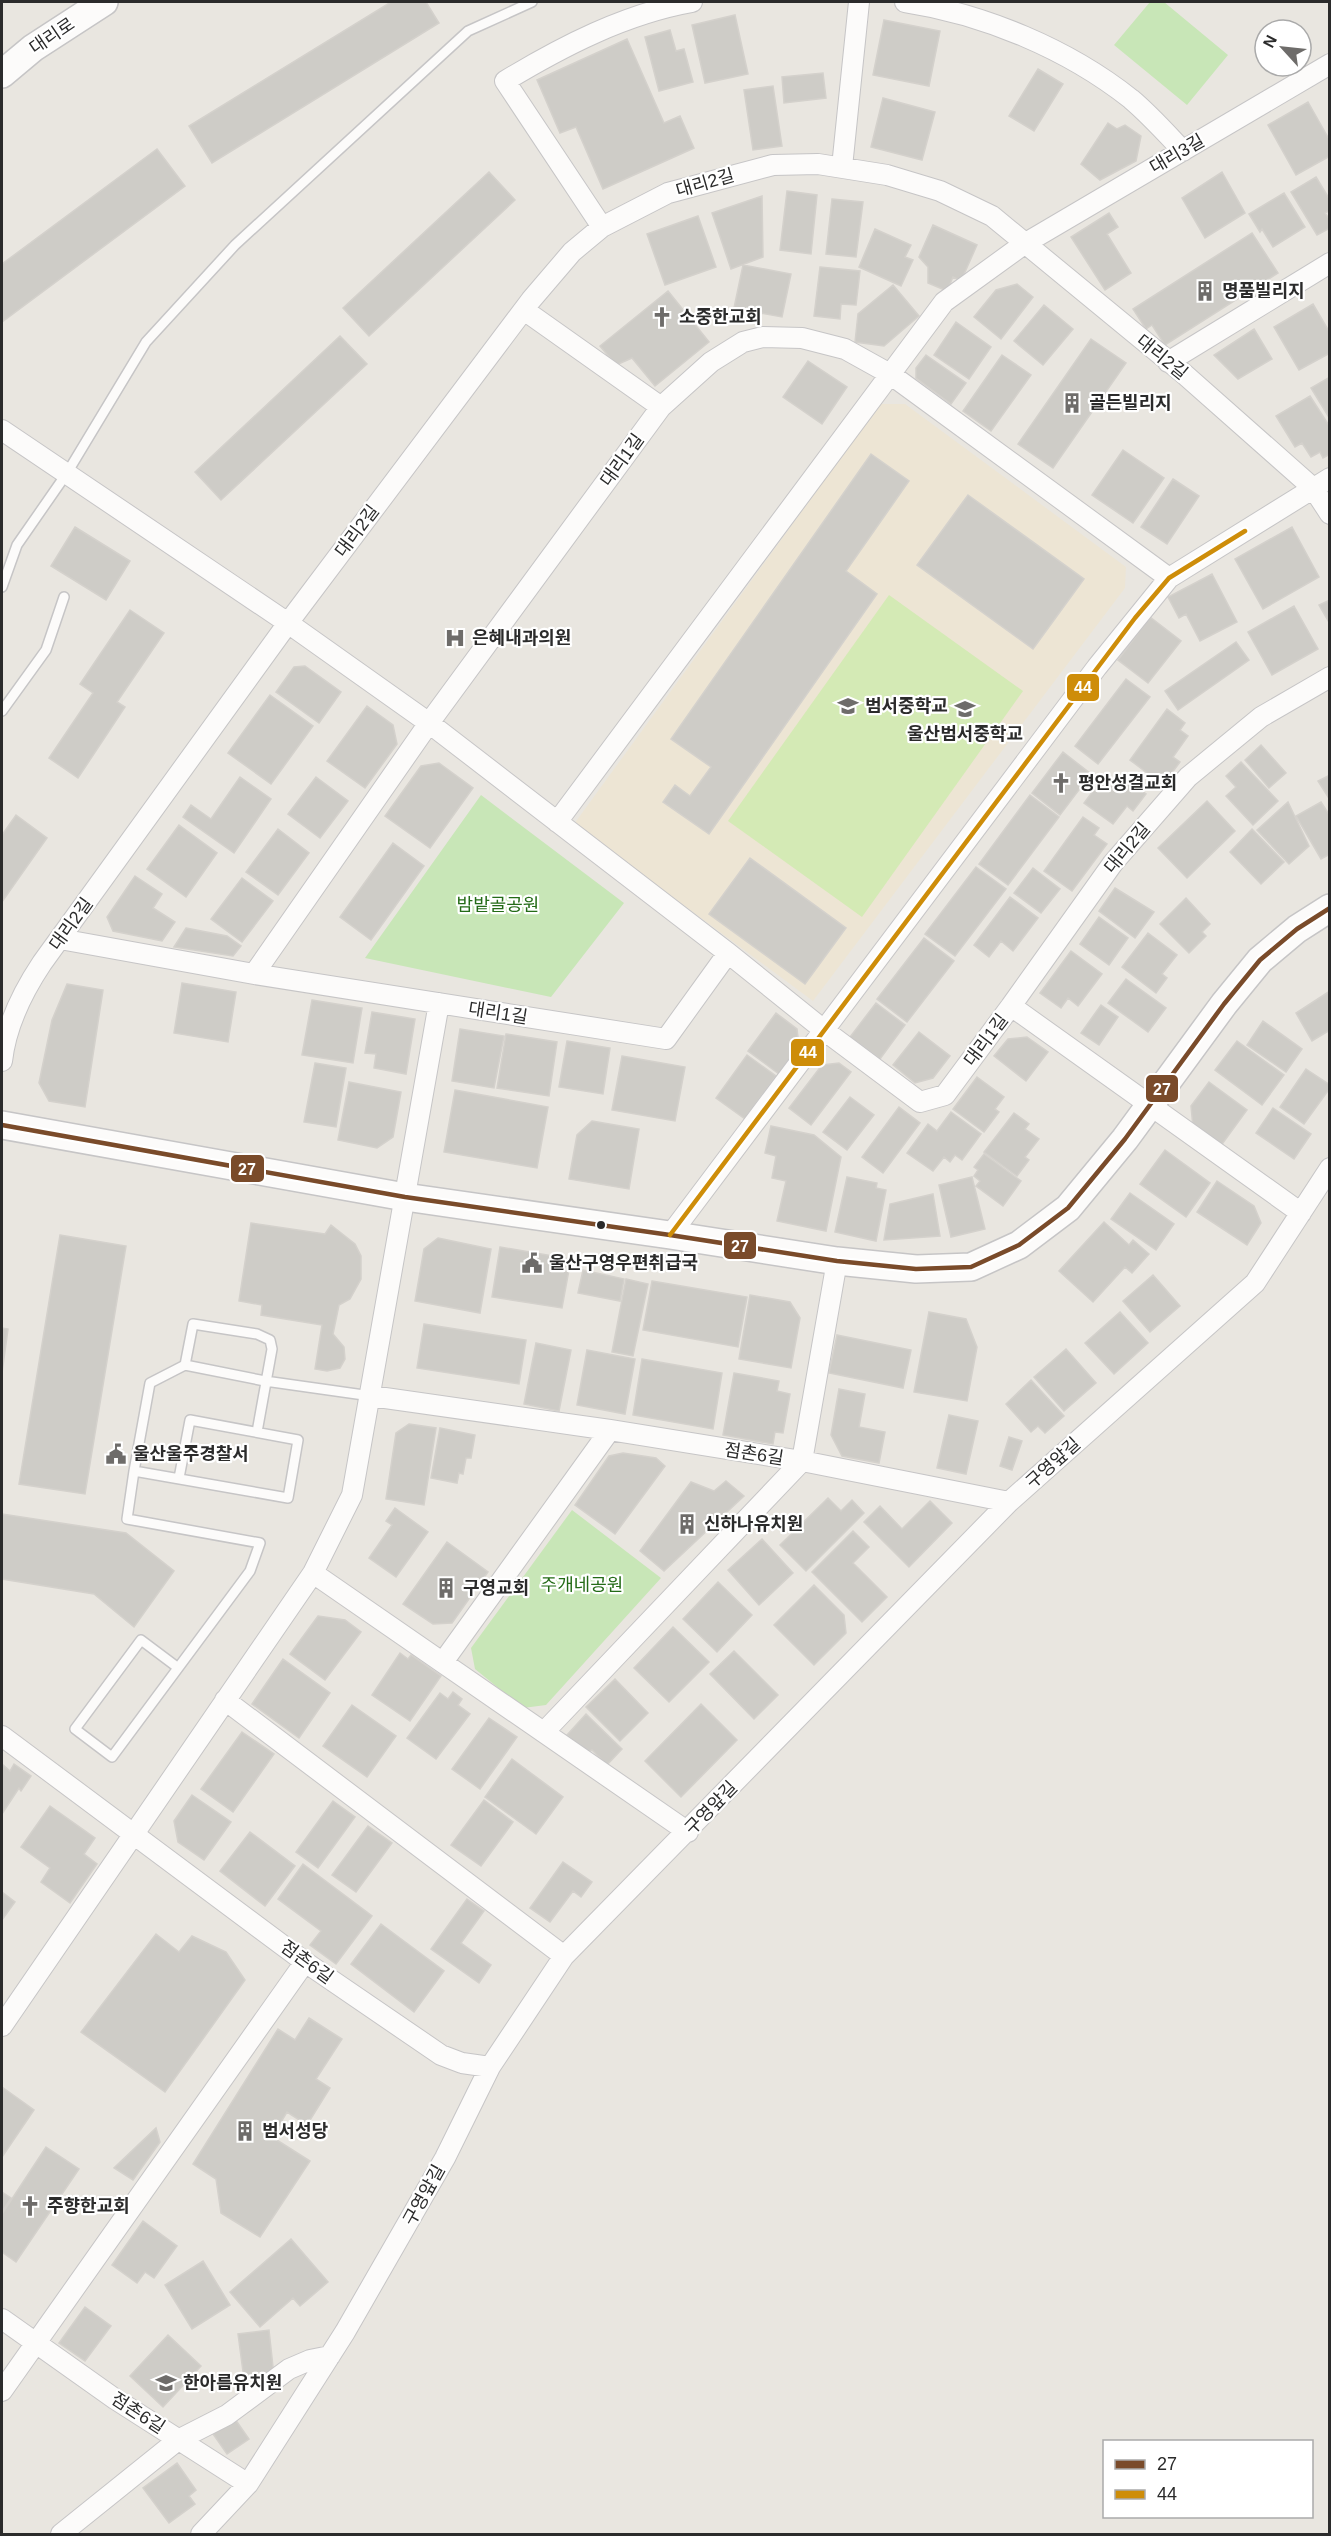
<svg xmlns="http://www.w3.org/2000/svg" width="1331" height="2536" viewBox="0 0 1331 2536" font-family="Arial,'Noto Sans KR',sans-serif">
  <rect width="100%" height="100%" fill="#e9e6e0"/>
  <path fill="#ede5d4" d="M880,404H905L1126,567L1125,588L813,1001L574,824Z"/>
  <path fill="#c8e6b7" d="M1150,2H1164L1228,55L1187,105L1114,45Z
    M481,795L624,903L551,997L365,958Z
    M572,1510L661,1578L546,1705L523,1708L475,1669L471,1648Z"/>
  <path fill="#d4eab5" d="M889,595L1023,691L862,917L728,821Z"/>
  <path fill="#ceccc7" stroke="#d4d1cc" stroke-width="1.5" d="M391,2H426L439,23L212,163L189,126Z
    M735,15L748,74L705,83L692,25Z
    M884,20L940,31L929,86L873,75Z
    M670,30L676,51L684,49L693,82L659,91L645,37Z
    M627,39L664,123L680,116L694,148L603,189L576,127L560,133L537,80Z
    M1038,69L1063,84L1034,131L1009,116Z
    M823,73L826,98L784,103L782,77Z
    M773,86L782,146L753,150L744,90Z
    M883,98L935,112L922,160L871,147Z
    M1308,102L1330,141V156L1296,175L1268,125Z
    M1108,123L1117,129L1125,125L1141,136L1136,161L1100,180L1081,164Z
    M157,149L185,186L2,322V264Z
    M489,172L515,200L369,336L343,308Z
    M1222,172L1245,213L1205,238L1182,198Z
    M1316,177L1330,200V210L1325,213L1330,220V228L1317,235L1291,192Z
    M787,191L817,195L811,254L780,250Z
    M1284,193L1305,227L1273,247L1262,229L1260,232L1249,214Z
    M762,196L763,257L731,269L712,213Z
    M832,199L863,202L856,257L826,254Z
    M1109,213L1118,227L1107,234L1131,273L1105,290L1071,237Z
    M698,216L716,267L665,285L647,234Z
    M933,225L977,245L961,281L953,277L947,291L928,283V267L919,257Z
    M875,229L911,245L905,257L913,260L901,286L859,267Z
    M1252,233L1278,273L1165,345L1152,325L1146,329L1133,309Z
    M743,265L791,274L782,317L734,308Z
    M820,267L860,271L856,305L841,304L840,319L814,316Z
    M1017,284L1033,297L1001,339L974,317L996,290Z
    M893,285L919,316L884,346L855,342L858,314Z
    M668,291L709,342L655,386L632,358L616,365L600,346Z
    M1313,304L1330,333V353L1299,370L1274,327Z
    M1044,305L1073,329L1043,365L1014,341Z
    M956,322L991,347L969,379L934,355Z
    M1254,329L1272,359L1238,379L1214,355Z
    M340,336L367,364L221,500L195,472Z
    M1091,339L1126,363L1053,468L1018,444Z
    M926,355L966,383L951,404L916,378V368Z
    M1002,355L1031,375L991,431L963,411Z
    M808,361L847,387L822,424L783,397Z
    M1330,377V419L1311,388Z
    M1310,396L1330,427V454L1323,458L1320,452L1311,457L1302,443L1295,447L1276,416Z
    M1123,450L1164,478L1133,523L1092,495Z
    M871,454L909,481L846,571L877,594L709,834L663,802L675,785L690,796L711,767L671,739Z
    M1173,479L1199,496L1167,544L1141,527Z
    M968,495L1084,579L1033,649L917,565Z
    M75,527L130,561L106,600L51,566Z
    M1292,527L1319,577L1263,609L1235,559Z
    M1212,574L1237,622L1200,641L1186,614L1179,618L1168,597Z
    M1330,600V624L1319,605Z
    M1294,606L1318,649L1272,675L1248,632Z
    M130,610L164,633L117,702L125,707L78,778L49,758L93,693L80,684Z
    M1150,617L1181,641L1148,683L1118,660Z
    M1236,642L1249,660L1178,710L1165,691Z
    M305,666L341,692L319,723L276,692L294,667Z
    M1126,679L1150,697L1098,764L1075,746Z
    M270,695L313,726L271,784L228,753Z
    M367,706L393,725L397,744L365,788L327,761Z
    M1167,709L1185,723L1180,730L1188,736L1173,757L1180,762L1163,785L1130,760Z
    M1261,745L1286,773L1269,788L1245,760Z
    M1063,752L1091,774L1060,815L1032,793Z
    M1241,762L1278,801L1253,825L1226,796L1236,787L1226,776Z
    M439,763L473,788L430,848L385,816L421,766Z
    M1118,773L1146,794L1133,811L1127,806L1113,824L1084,803L1099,783L1107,788Z
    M1330,775V800L1318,781Z
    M240,777L271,799L234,853L183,817L191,805L211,819Z
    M316,777L348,801L320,838L288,814Z
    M1030,795L1059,817L1008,885L979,864Z
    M1207,801L1235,831L1187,878L1158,848Z
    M1288,802L1309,846L1289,864L1257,830Z
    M1321,802L1330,816V854L1321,859L1296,816Z
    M16,815L47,838L2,902V835Z
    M1083,817L1099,828L1094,835L1107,844L1072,891L1044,871Z
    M179,825L217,853L186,897L147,869Z
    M278,829L309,853L278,895L246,872Z
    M1252,829L1284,862L1261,884L1230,852Z
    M393,843L424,866L371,940L340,917Z
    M750,858L846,928L805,984L709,914Z
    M976,867L1006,889L955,956L925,934Z
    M1033,868L1060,889L1041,913L1014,893Z
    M135,876L162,894L153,908L175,922L162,941L113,931L107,917Z
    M242,878L273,901L242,942L211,919Z
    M1115,888L1154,912L1135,938L1099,911Z
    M1010,897L1038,918L1013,951L1001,941L989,957L974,945Z
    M1186,898L1210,924L1202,932L1206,936L1189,953L1160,924Z
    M1099,917L1128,938L1109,965L1080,944Z
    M186,928L227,936L241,946L233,956L174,947Z
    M1148,933L1177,955L1162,974L1167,978L1156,993L1122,967Z
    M924,938L954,961L907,1022L877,999Z
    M1071,951L1102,974L1078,1006L1068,998L1061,1008L1040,993Z
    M1126,979L1166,1008L1148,1032L1108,1003Z
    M182,983L236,992L228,1042L174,1033Z
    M67,984L103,990L85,1107L49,1101L39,1083L52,1020Z
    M1330,991V1030L1312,1041L1296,1013Z
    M312,1000L362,1008L353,1063L302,1055Z
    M876,1003L905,1025L880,1059L850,1037Z
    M1101,1005L1118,1017L1099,1045L1081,1033Z
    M372,1012L415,1019L406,1074L374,1068L376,1054L365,1053Z
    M776,1013L797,1029L799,1046L779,1074L748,1051Z
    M1263,1021L1302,1049L1286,1072L1247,1045Z
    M460,1029L504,1036L494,1088L452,1081Z
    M919,1032L950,1056L933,1078L915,1083L893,1065Z
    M506,1034L557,1042L549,1096L497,1088Z
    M1027,1037L1048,1052L1026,1081L994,1056L1008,1039Z
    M567,1041L610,1048L603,1094L559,1087Z
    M1237,1041L1284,1075L1262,1105L1215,1070Z
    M747,1055L776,1076L745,1119L716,1098Z
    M622,1056L685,1067L675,1121L612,1110Z
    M315,1063L346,1068L336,1127L304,1122Z
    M839,1063L851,1072L811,1125L789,1108L822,1065Z
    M1306,1069L1330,1085V1088L1304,1124L1280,1107Z
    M977,1077L1004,1097L995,1109L999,1112L984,1132L953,1109Z
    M349,1082L401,1092L393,1137L377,1148L338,1140Z
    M1209,1082L1247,1110L1220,1147L1193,1127L1191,1106Z
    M455,1090L548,1107L537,1168L444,1152Z
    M850,1097L874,1115L847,1150L823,1132Z
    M899,1107L920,1123L883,1173L862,1157Z
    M1273,1108L1311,1134L1294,1159L1256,1133Z
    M951,1112L981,1134L962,1160L955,1155L950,1162L944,1157L933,1171L907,1153L928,1124L937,1131Z
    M1014,1113L1029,1124L1025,1129L1039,1139L1025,1157L1029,1160L1017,1176L984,1152Z
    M592,1121L639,1129L629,1189L569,1179L577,1135Z
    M771,1126L814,1135L841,1157L826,1231L777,1221L786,1181L772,1178L776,1156L765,1153Z
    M1165,1150L1210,1183L1186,1217L1140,1184Z
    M984,1154L1021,1181L1003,1206L976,1186L980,1181L974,1176L978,1170L974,1167Z
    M847,1177L877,1183L876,1188L886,1190L876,1241L835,1232Z
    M972,1177L985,1229L951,1237L939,1185Z
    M1217,1181L1254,1206L1261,1223L1247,1245L1197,1212Z
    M1130,1193L1174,1224L1156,1250L1111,1219Z
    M933,1194L940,1236L884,1240L890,1204Z
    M1104,1222L1129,1245L1133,1240L1149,1254L1132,1273L1125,1267L1093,1302L1059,1271Z
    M251,1223L325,1234L331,1225L355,1244L361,1256V1279L350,1299L339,1305L333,1334L344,1347L345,1359L340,1368L327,1371L315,1369L322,1325L261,1315L262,1305L239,1301Z
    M60,1235L126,1246L85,1494L19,1484Z
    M438,1238L491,1249L480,1313L415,1301L424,1249Z
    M500,1247L571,1259L562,1308L492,1297Z
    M583,1270L624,1279L620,1301L578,1293Z
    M1153,1275L1180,1306L1150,1332L1123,1301Z
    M626,1279L648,1284L633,1356L612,1352Z
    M652,1281L747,1297L738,1347L643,1330Z
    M750,1295L790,1302L800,1318L791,1368L739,1359Z
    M929,1312L966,1319L977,1347L967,1401L914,1392Z
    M1120,1312L1148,1343L1114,1374L1085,1343Z
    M424,1324L526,1340L519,1384L417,1368Z
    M2,1328L8,1329L2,1373Z
    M837,1335L911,1350L903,1388L829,1373Z
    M536,1343L571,1350L559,1411L524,1404Z
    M1066,1349L1096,1383L1064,1411L1034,1377Z
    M587,1350L635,1359L625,1414L577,1405Z
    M642,1359L722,1373L713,1429L633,1415Z
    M734,1373L779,1381L777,1391L790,1394L783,1433L775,1432L773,1444L723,1435Z
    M1031,1380L1064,1416L1045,1433L1038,1426L1031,1432L1006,1404Z
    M839,1389L865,1394L859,1427L885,1432L879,1463L842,1456L831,1435Z
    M949,1415L978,1421L966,1474L937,1468Z
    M409,1424L436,1428L424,1505L386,1499L396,1433Z
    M440,1428L475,1435L471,1458H466L463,1474L459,1473L457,1483L431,1478Z
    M1009,1437L1022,1441L1012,1470L1000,1466Z
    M623,1453L656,1458L665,1466L615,1534L575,1505L609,1456Z
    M726,1481L744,1496L664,1571L640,1551L691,1482L714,1491Z
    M828,1498L841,1511L852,1500L864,1513L806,1571L780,1545Z
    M930,1501L952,1523L909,1567L864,1522L880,1506L902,1529Z
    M395,1508L428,1532L396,1577L369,1558L392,1525L386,1521Z
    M2,1514L126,1533L174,1571L134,1627L94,1594L2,1579Z
    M853,1531L869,1547L853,1563L887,1597L862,1622L812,1572Z
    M762,1539L793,1573L759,1605L728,1570Z
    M447,1542L488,1572L452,1623L433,1624L403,1604Z
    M718,1582L752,1615L717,1652L683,1619Z
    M814,1585L844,1615L846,1633L814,1665L774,1625Z
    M318,1616L345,1620L361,1632L325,1680L290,1654Z
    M673,1627L709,1662L669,1702L634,1668Z
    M734,1651L778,1695L754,1719L710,1674Z
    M400,1653L408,1659L411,1655L441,1676L410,1721L372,1695Z
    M283,1659L330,1693L299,1738L252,1704Z
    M615,1679L648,1713L620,1741L586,1707Z
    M453,1692L462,1699L458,1705L470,1714L436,1759L407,1738L440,1693L448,1699Z
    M701,1704L737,1740L681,1797L645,1761Z
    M352,1705L396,1736L367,1777L323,1746Z
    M586,1714L622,1749L607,1765L592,1750L586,1753L567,1735Z
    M489,1718L517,1737L480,1789L452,1769Z
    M242,1732L274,1754L233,1812L201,1789Z
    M512,1759L563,1797L536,1834L485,1797Z
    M2,1764L10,1771L14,1764L31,1776L21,1791L19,1788L2,1814Z
    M192,1795L231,1822L204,1860L178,1842L174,1821Z
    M484,1800L513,1822L481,1866L451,1845Z
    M333,1801L355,1817L318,1868L296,1852Z
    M50,1806L95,1838L84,1854L97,1864L70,1903L41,1882L50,1868L21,1847Z
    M368,1826L392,1843L356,1892L332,1875Z
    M250,1832L295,1866L265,1906L220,1871Z
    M563,1862L592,1882L581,1897L573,1891L550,1922L530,1908Z
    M303,1864L372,1916L336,1964L310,1945L321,1931L278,1899Z
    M2,1892L15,1902L2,1920Z
    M467,1899L484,1911L461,1943L491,1965L479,1983L431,1949Z
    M381,1924L444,1971L414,2012L351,1964Z
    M156,1934L179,1952L192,1936L226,1952L245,1980L165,2092L81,2032Z
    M309,2018L342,2039L316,2079L330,2088L307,2125L287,2112L272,2137L310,2161L260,2237L221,2213L216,2179L193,2164L278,2029L295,2040Z
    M2,2087L34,2110L2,2157Z
    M156,2128L160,2142L133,2180L114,2168Z
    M46,2147L79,2169L16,2262L2,2252V2214Z
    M2,2192L11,2198L2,2212Z
    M143,2221L177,2246L154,2278L145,2272L137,2283L112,2265Z
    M291,2239L328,2282L300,2306L293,2298L260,2327L230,2292Z
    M203,2261L230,2305L192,2329L165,2285Z
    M85,2307L111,2326L85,2361L59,2343Z
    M269,2330L274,2376L244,2379L238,2334Z
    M168,2335L201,2366L163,2407L130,2376Z
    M235,2419L249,2439L227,2454L213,2434Z
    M177,2463L196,2490L189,2496L195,2504L169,2523L143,2488Z"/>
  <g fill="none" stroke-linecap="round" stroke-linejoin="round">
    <g stroke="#c6c5c6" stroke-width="12">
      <path id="service" d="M2,587L17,545L67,473L146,342L235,245L468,31L532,2
        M2,711L46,650L64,597
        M185,1365L193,1324L257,1334L270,1340L272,1349L257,1432
        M134,1471L127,1519L260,1543L250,1571L112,1757L75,1729L141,1640L177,1667
        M179,1478L190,1420L298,1440L288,1498L134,1471L150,1383L185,1365L265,1381L371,1396"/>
    </g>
    <g stroke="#c6c5c6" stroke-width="22">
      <path id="minor" d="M905,2C984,14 1068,49 1131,99C1150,115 1166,133 1183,151
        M842,167L859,2
        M602,227L505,81C563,46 625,14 692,2
        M524,310L661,407
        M1168,362L1330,263
        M2,430L288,623L429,723L728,953L825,1031L920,1102L945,1095L1011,1006L1301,1213
        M557,822L944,302L1024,244L1330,64
        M60,939L254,974L666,1039L728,953
        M254,974L429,723L661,407L711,362L743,342L763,337L802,338L845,349L890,374L1169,578
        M1011,1006L1113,863L1188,777L1261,717L1330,677
        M2,1061C6,1026 22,993 42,963L288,623L531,300L572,252L602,227L668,193L773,165L818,164L887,175L940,191L992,216L1183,373L1313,488L1330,514
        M670,1235L1097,667L1169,578L1330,478
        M371,1396L610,1430L802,1461L1009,1502
        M802,1461L837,1261
        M313,1573L688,1832
        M443,1662L610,1430
        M225,1700L564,1956
        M544,1732L802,1461
        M2,1736L305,1962L441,2055L462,2063L490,2067
        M2,2026L313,1573L352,1495L439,1003
        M2,2319L115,2399L248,2484
        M2,2391L305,1962
        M61,2534L178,2440L227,2415L289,2369L310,2360L330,2356
        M201,2534L248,2484L345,2332L445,2158L490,2067L564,1956L1009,1502L1255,1283L1330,1168"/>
    </g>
    <g stroke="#c6c5c6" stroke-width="30">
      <path id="secondary" d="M2,74L33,48L104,2
        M2,1125L405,1197L670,1235L837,1261L916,1269L971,1267L1019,1245L1068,1208L1125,1139L1224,1004L1260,960L1297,929L1330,908"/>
    </g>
    <use href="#service" stroke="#fcfbfa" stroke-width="9"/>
    <use href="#minor" stroke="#fcfbfa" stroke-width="20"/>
    <use href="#secondary" stroke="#fcfbfa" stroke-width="27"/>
    <g stroke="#fff" stroke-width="9">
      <path id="bus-1" d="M2,1125L405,1197L670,1235L837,1261L916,1269L971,1267L1019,1245L1068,1208L1125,1139L1224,1004L1260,960L1297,929L1330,908"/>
    </g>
    <g stroke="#fff" stroke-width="9">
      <path id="bus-2" d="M670,1235L1135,618L1169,578L1245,531"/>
    </g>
    <use href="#bus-1" stroke="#7a4b2a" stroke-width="4.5"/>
    <use href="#bus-2" stroke="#ce8d09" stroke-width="4.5"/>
  </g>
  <defs>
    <g id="building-bare" transform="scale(1.62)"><path d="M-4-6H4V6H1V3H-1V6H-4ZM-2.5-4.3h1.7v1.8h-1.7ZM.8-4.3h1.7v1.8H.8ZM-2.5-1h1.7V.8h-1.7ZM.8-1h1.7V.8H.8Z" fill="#6e6c6a" stroke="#fff" stroke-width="2.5" paint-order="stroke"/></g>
    <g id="church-bare" transform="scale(1.62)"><path d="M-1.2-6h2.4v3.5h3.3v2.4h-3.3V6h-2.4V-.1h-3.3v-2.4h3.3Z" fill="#6e6c6a" stroke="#fff" stroke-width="2.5" paint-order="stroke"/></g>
    <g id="hospital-bare" transform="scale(1.62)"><path d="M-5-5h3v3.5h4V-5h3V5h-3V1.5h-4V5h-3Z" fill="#6e6c6a" stroke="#fff" stroke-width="2.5" paint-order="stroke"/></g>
    <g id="school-bare" transform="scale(1.62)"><path d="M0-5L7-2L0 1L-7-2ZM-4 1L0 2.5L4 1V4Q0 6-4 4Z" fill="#6e6c6a" stroke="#fff" stroke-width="2.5" paint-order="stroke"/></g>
    <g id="civic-bare" transform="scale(1.62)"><path d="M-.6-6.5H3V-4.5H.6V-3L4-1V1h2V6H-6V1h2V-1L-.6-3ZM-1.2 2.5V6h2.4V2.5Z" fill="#6e6c6a" stroke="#fff" stroke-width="2.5" paint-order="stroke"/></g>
  </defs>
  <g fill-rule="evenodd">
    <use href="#building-bare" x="1205" y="291"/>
    <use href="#church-bare" x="662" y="317"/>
    <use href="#building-bare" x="1072" y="403"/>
    <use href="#hospital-bare" x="455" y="638"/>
    <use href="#school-bare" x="848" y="706"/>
    <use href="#school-bare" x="965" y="709"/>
    <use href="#church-bare" x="1061" y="783"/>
    <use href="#civic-bare" x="532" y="1263"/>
    <use href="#civic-bare" x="116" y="1454"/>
    <use href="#building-bare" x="687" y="1524"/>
    <use href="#building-bare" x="446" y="1588"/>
    <use href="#building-bare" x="245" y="2131"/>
    <use href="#church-bare" x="30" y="2206"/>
    <use href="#school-bare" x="166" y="2383"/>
  </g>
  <circle fill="#2b2b2b" stroke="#fff" stroke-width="2" cx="601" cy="1225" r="5"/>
  <g text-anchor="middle" stroke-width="4.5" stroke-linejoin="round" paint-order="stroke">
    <g font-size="18" fill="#2b2b2b" stroke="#fff">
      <text transform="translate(52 36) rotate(-34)" y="6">대리로</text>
      <text transform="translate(1177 154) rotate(-30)" y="6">대리3길</text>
      <text transform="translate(705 183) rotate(-16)" y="6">대리2길</text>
      <text transform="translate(1162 357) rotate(39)" y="6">대리2길</text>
      <text transform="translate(622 460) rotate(-54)" y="6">대리1길</text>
      <text transform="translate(357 531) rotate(-53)" y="6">대리2길</text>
      <text transform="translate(1127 848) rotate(-50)" y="6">대리2길</text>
      <text transform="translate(71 924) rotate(-54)" y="6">대리2길</text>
      <text transform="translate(498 1013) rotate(9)" y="6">대리1길</text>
      <text transform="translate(986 1040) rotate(-53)" y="6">대리1길</text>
      <text transform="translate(754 1454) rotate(9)" y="6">점촌6길</text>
      <text transform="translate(1053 1463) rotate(-42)" y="6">구영앞길</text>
      <text transform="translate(711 1808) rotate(-46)" y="6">구영앞길</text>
      <text transform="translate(307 1962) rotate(36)" y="6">점촌6길</text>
      <text transform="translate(424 2195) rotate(-61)" y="6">구영앞길</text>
      <text transform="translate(138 2413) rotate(33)" y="6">점촌6길</text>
    </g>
    <g font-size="18" font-weight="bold" fill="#2b2b2b" stroke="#fff" text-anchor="start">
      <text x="1222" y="297">명품빌리지</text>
      <text x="679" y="323">소중한교회</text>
      <text x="1089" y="409">골든빌리지</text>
      <text x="472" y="644">은혜내과의원</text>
      <text x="865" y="712">범서중학교</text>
      <text x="965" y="740" text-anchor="middle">울산범서중학교</text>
      <text x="1078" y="789">평안성결교회</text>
      <text x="549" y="1269">울산구영우편취급국</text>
      <text x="133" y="1460">울산울주경찰서</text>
      <text x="704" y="1530">신하나유치원</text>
      <text x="463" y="1594">구영교회</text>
      <text x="262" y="2137">범서성당</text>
      <text x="47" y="2212">주향한교회</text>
      <text x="183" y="2389">한아름유치원</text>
    </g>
    <g font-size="18" fill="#246b17" stroke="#fff">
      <text x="498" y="911">밤밭골공원</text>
      <text x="582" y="1591">주개네공원</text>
    </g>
  </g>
  <g stroke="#fff" stroke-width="2">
    <rect x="1066" y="673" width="34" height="29" rx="6" fill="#ce8d09"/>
    <rect x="790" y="1038" width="35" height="29" rx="6" fill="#ce8d09"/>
    <rect x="1145" y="1074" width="34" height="29" rx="6" fill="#7a4b2a"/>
    <rect x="230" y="1154" width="35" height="29" rx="6" fill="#7a4b2a"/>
    <rect x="723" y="1231" width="34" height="29" rx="6" fill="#7a4b2a"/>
  </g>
  <g font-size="16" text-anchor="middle" font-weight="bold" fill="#fff">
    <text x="1083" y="693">44</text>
    <text x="808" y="1058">44</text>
    <text x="1162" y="1095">27</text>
    <text x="247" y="1175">27</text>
    <text x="740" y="1252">27</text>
  </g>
  <rect width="1331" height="2536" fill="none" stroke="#2b2b2b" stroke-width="6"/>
  <rect x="1103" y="2440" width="210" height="78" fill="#ffffff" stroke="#aaaaaa" stroke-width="1.5"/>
  <rect x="1115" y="2460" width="30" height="9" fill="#7a4b2a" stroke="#aaaaaa" stroke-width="1.5"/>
  <text x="1157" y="2470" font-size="18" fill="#2b2b2b">27</text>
  <rect x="1115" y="2490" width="30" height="9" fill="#ce8d09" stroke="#aaaaaa" stroke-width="1.5"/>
  <text x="1157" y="2500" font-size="18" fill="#2b2b2b">44</text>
  <g transform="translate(1283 48) rotate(297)"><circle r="28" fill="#ffffff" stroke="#aaaaaa" stroke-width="1.5"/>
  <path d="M0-4.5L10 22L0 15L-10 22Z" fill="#6e6c6a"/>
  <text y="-9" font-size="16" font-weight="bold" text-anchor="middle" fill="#2b2b2b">N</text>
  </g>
</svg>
